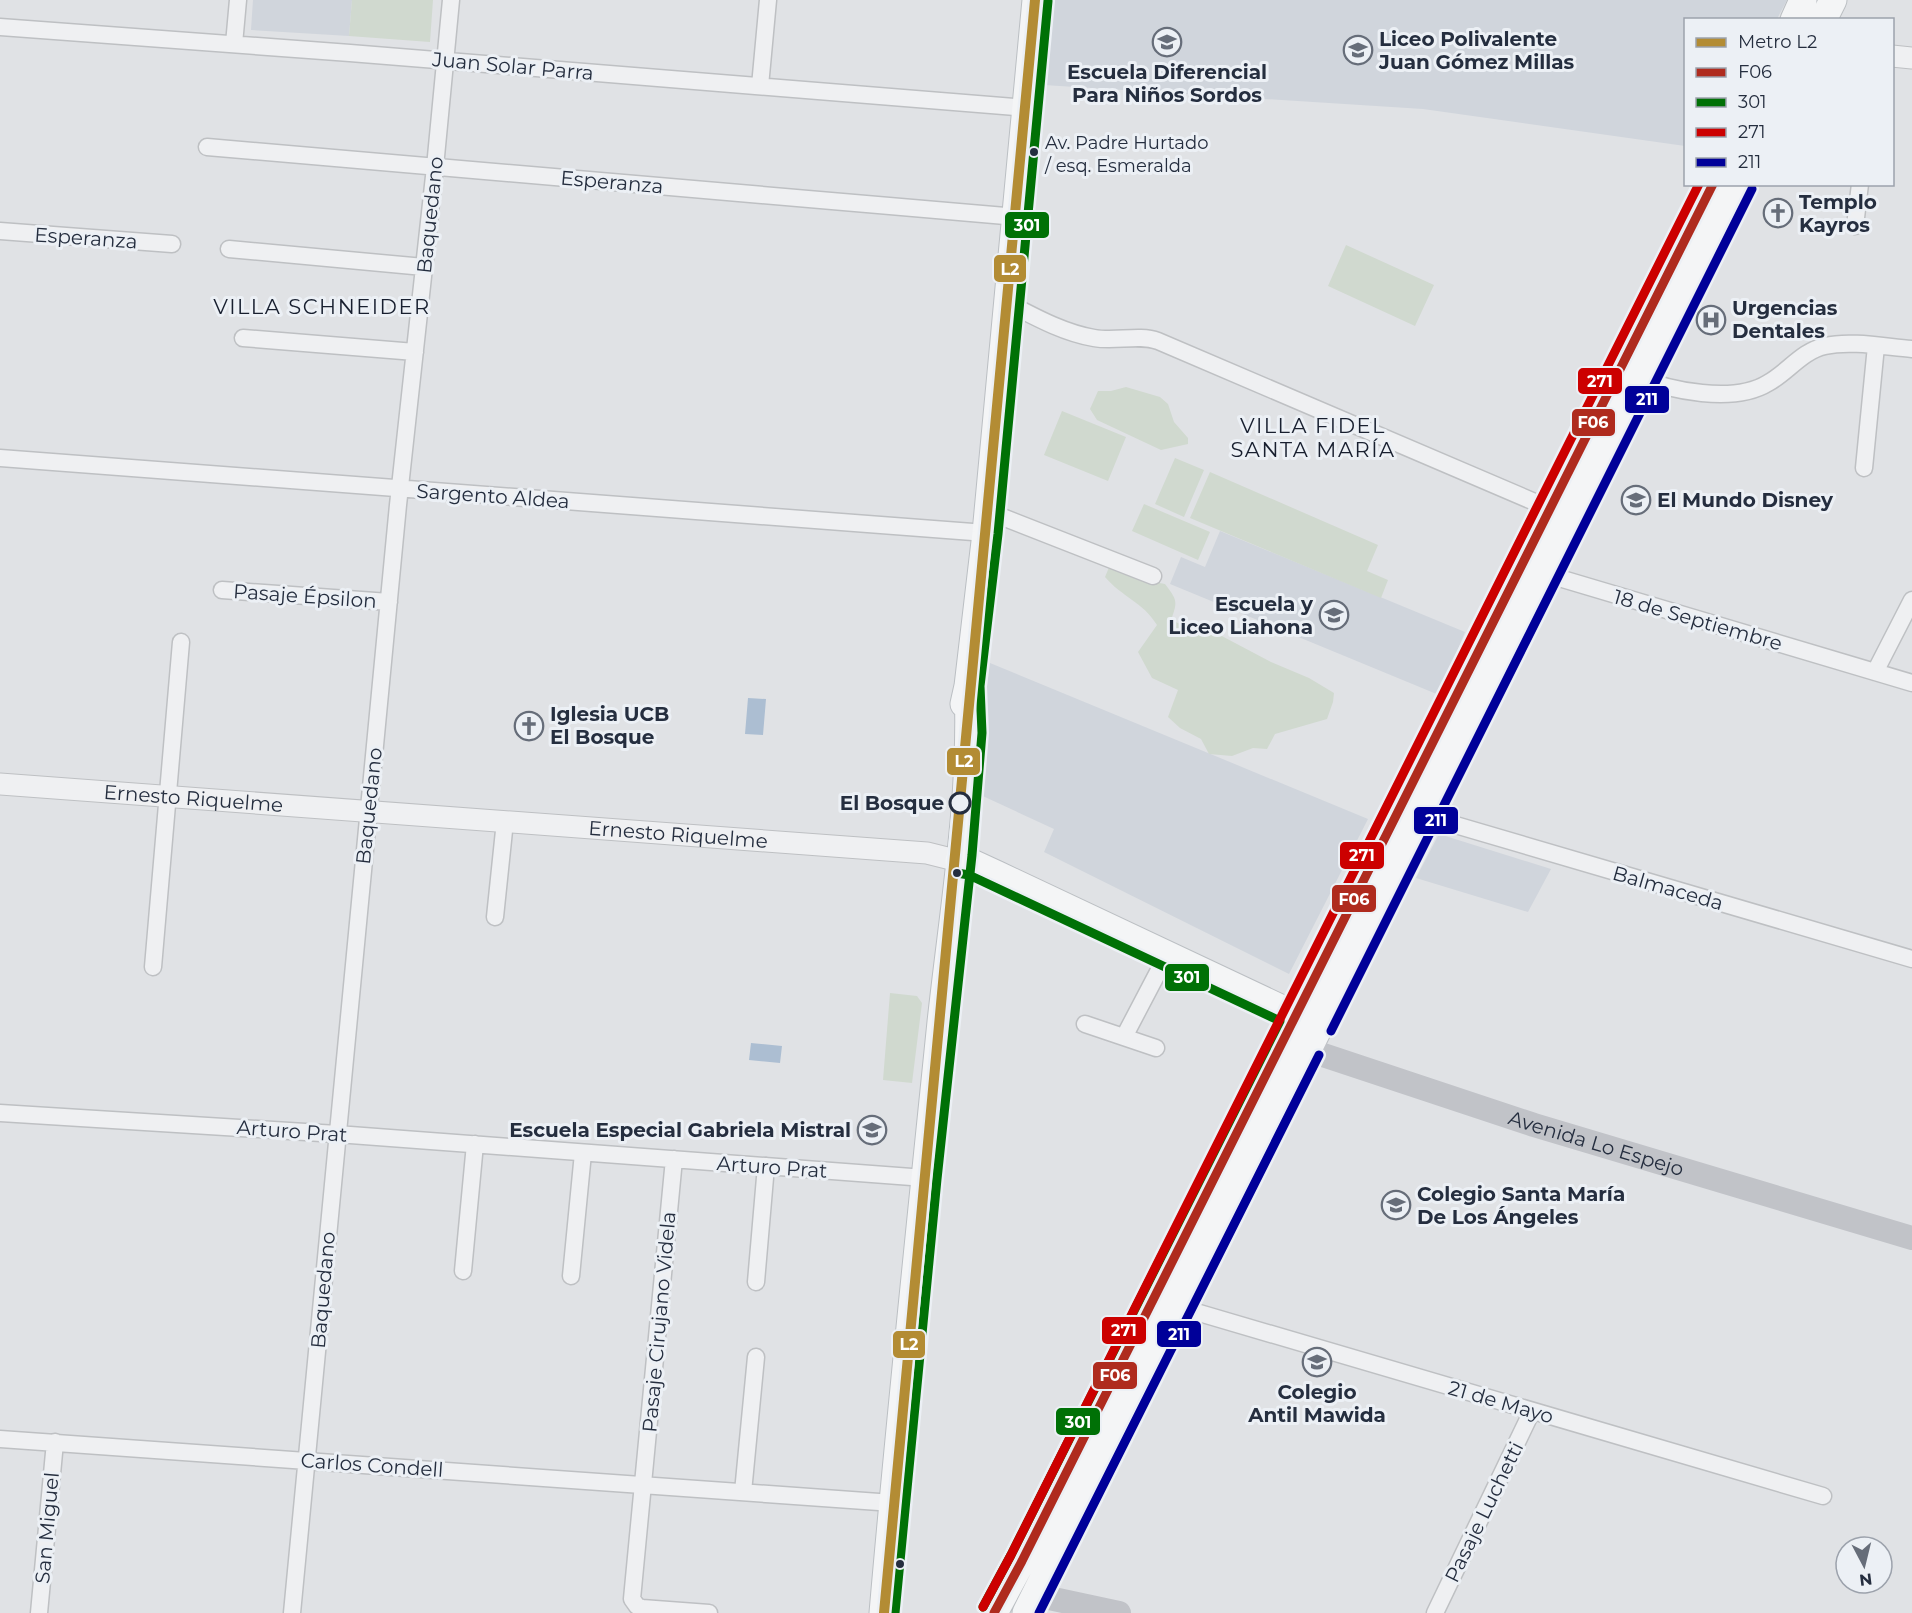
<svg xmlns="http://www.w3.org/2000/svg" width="1912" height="1613" viewBox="0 0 1912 1613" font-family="Montserrat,sans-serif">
  <rect width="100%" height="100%" fill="#e0e2e5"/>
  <path fill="#d0d5dc" d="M253,0H352L349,36L251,30Z
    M1053,0H1787L1777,19L1686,20L1685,146L1423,109L1044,85Z
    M1220,531L1465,632L1439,695L1170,584L1181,557L1205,567Z
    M990,663L1368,819L1289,974L1044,852L1054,829L974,792Z
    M1439,834L1551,869L1528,912L1416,878Z"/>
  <path fill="#d0d9cf" d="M352,0H433L430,42L349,36Z
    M1346,245L1434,285L1415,326L1328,286Z
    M1126,387L1160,397L1168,404L1174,422L1188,438V444L1161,450L1097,420L1090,409L1098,391H1111Z
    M1062,411L1126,437L1108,481L1044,455Z
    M1175,458L1204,470L1184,517L1155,504Z
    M1210,472L1378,545L1367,571L1388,580L1381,598L1190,518Z
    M1144,504L1210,532L1198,560L1132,531Z
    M1110,565L1138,579L1165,584C1177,600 1178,601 1171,620L1187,627L1218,634L1271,662L1309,678L1334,693L1333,702L1327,719L1275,734L1267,749L1253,748L1232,756L1209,754L1201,739L1180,728L1168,717L1178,690L1152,678L1138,652L1157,625C1143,602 1122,597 1105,577Z
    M890,993L917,996L922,1003L912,1083L883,1080Z"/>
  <path fill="#acbed2" d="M748,698L766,699L763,735L745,734Z
    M751,1043L782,1046L780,1063L749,1060Z"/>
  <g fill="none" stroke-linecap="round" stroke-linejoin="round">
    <g stroke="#bec0c3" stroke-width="19">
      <path id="minor" d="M0,27L350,53L1027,108
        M234,44L238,0
        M760,86L768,0
        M207,147L1017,217
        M1855,226L1860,184
        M0,231L172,244
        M229,249L424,267
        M1008,303C1035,317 1064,333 1094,338C1116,342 1138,334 1158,341L1551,509
        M243,338L415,352
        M1635,376C1670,391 1734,404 1768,383C1788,372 1802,351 1825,346C1850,340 1886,347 1912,349
        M0,458L986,533
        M1864,468L1876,346
        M987,511L1153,576
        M1539,572L1912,683
        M222,590L389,602
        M1875,672L1912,600
        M1418,814L1912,959
        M495,917L505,821
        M153,967L181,642
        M1085,1024L1156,1048
        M1124,1037L1167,955
        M0,1113L337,1134L925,1178
        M674,1159L632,1599L637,1606L642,1608L709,1613
        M463,1271L475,1144
        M571,1276L583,1153
        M756,1282L766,1166
        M1179,1307L1823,1496
        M0,1439L893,1503
        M743,1492L756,1357
        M39,1613L55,1442
        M292,1613L398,505L435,167L451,0
        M1435,1613L1532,1411"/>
    </g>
    <g stroke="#bec0c3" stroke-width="23">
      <g id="tertiary">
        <path d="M1892,56L1912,58"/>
        <path id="s1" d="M0,784L927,853L959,861"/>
      </g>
    </g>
    <g stroke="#bbbfc3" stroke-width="29">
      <path id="primary" d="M1794,20L1803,0
        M1823,20L1833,0
        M964,704L968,686L986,533L1036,0
        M959,861L972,863L998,875L1312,1023
        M883,1613C900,1416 921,1219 941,1022C953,911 973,798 968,686
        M994,1613L1022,1561L1713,184
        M1026,1613L1741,184"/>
    </g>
    <use href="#minor" stroke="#eff0f2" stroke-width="16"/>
    <use href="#tertiary" stroke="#eff0f2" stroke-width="21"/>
    <g stroke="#c1c3c8" stroke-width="24">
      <path id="s2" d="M1290,1044L1534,1125L1912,1238"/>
      <path d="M1035,1595L1119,1613"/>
    </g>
    <use href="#primary" stroke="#f4f5f6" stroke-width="27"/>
    <g stroke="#ecf0f5" stroke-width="14">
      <path id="bus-1" d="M994,1613L1022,1561L1713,184"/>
    </g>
    <g stroke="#ecf0f5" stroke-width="14">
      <path id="bus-2" d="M957,873L969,875L1280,1021L1011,1555L983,1607
        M895,1613L937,1179L972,855L982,733L980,686L998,534L1048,1"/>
    </g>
    <g stroke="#ecf0f5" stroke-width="14">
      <path id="bus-3" d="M983,1607L1011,1555L1699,184"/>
    </g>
    <g stroke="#ecf0f5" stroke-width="14">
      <path id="bus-4" d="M1331,1031L1752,189
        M1039,1613L1319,1055"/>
    </g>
    <use href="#bus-1" stroke="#af2b1e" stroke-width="9"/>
    <use href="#bus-2" stroke="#007106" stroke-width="9"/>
    <use href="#bus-3" stroke="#c00" stroke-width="9"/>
    <use href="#bus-4" stroke="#009" stroke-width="9"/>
    <g stroke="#ecf0f5" stroke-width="15">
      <path id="metro-1" d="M884,1613L1035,0"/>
    </g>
    <use href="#metro-1" stroke="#b38c34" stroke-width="10"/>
  </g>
  <defs>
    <g id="school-ring" transform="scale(1.5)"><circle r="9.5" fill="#ecf0f5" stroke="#666d79" stroke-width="1.5"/><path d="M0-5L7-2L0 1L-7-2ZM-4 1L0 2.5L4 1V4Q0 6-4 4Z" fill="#666d79"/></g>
    <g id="church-ring" transform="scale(1.5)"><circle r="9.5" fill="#ecf0f5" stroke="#666d79" stroke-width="1.5"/><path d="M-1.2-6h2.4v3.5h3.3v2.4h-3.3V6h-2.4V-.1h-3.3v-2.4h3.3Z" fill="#666d79"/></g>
    <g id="hospital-ring" transform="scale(1.5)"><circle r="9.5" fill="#ecf0f5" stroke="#666d79" stroke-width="1.5"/><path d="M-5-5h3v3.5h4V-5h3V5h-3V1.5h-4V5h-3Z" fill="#666d79"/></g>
  </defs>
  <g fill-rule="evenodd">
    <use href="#school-ring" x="1167" y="42"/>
    <use href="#school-ring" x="1358" y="50"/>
    <use href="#church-ring" x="1778" y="213"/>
    <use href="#hospital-ring" x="1711" y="320"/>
    <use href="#school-ring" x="1636" y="500"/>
    <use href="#school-ring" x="1334" y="615"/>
    <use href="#church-ring" x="529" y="726"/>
    <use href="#school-ring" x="872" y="1130"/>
    <use href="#school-ring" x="1396" y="1205"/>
    <use href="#school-ring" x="1317" y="1362"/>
  </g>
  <g fill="#252e3f" stroke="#ecf0f5" stroke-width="2">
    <circle cx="1034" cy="152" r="5"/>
    <circle cx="957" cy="873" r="5"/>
    <circle cx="900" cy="1564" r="5"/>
  </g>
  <circle fill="#ecf0f5" stroke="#252e3f" stroke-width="3" cx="960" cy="803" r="10"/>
  <g text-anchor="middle" stroke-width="6" stroke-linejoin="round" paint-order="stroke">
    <g font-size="18" fill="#252e3f" stroke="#ecf0f5" text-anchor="start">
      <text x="1045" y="149">Av. Padre Hurtado<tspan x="1045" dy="23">/ esq. Esmeralda</tspan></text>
    </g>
    <g font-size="20" font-weight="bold" fill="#252e3f" stroke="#ecf0f5" text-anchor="start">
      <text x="1379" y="46">Liceo Polivalente<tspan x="1379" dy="23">Juan Gómez Millas</tspan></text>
      <text x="1167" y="79" text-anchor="middle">Escuela Diferencial<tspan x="1167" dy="23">Para Niños Sordos</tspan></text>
      <text x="1799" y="209">Templo<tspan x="1799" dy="23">Kayros</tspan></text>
      <text x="1732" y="315">Urgencias<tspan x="1732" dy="23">Dentales</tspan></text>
      <text x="1657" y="507">El Mundo Disney</text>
      <text x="1313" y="611" text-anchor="end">Escuela y<tspan x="1313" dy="23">Liceo Liahona</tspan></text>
      <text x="550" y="721">Iglesia UCB<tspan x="550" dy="23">El Bosque</tspan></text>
      <text x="851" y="1137" text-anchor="end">Escuela Especial Gabriela Mistral</text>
      <text x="1417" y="1201">Colegio Santa María<tspan x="1417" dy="23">De Los Ángeles</tspan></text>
      <text x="1317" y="1399" text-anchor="middle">Colegio<tspan x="1317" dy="23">Antil Mawida</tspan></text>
    </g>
    <g font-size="20" fill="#252e3f" stroke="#ecf0f5">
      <text transform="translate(513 66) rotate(5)" y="7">Juan Solar Parra</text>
      <text transform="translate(612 182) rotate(5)" y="7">Esperanza</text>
      <text transform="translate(430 215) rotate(-84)" y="7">Baquedano</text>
      <text transform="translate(86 238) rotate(4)" y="7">Esperanza</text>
      <text transform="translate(493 496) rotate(4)" y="7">Sargento Aldea</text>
      <text transform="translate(305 596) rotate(4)" y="7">Pasaje Épsilon</text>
      <text transform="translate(1698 620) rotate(16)" y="7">18 de Septiembre</text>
      <text dy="7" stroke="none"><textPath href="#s1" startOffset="194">Ernesto Riquelme</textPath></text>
      <text transform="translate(369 806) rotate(-84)" y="7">Baquedano</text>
      <text dy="7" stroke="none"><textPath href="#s1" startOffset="680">Ernesto Riquelme</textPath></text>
      <text transform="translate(1668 888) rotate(16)" y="7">Balmaceda</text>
      <text transform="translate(292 1131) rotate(4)" y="7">Arturo Prat</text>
      <text dy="7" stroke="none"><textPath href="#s2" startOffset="322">Avenida Lo Espejo</textPath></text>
      <text transform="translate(772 1167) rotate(4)" y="7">Arturo Prat</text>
      <text transform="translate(323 1290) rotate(-85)" y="7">Baquedano</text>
      <text transform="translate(659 1322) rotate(-85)" y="7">Pasaje Cirujano Videla</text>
      <text transform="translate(1501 1402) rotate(16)" y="7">21 de Mayo</text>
      <text transform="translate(372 1465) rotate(4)" y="7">Carlos Condell</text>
      <text transform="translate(1484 1512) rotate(-64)" y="7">Pasaje Luchetti</text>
      <text transform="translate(47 1528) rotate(-85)" y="7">San Miguel</text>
    </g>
    <g font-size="20" font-weight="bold" fill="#252e3f" stroke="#ecf0f5" text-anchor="end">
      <text x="944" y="810">El Bosque</text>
    </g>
    <g font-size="21" letter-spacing="1.5" fill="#181f2f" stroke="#ecf0f5">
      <text x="322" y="314">VILLA SCHNEIDER</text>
      <text x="1313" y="433">VILLA FIDEL<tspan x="1313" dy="24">SANTA MARÍA</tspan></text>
    </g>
  </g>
  <g stroke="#ecf0f5" stroke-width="2">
    <rect x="1004" y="211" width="46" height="28" rx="6" fill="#007106"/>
    <rect x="993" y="254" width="34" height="29" rx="6" fill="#b38c34"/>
    <rect x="1577" y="367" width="46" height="28" rx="6" fill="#c00"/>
    <rect x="1624" y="385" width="46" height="29" rx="6" fill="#009"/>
    <rect x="1571" y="408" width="45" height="29" rx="6" fill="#af2b1e"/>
    <rect x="946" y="747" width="35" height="29" rx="6" fill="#b38c34"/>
    <rect x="1413" y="806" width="46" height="29" rx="6" fill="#009"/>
    <rect x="1339" y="841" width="46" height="29" rx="6" fill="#c00"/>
    <rect x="1331" y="884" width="46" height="29" rx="6" fill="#af2b1e"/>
    <rect x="1164" y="963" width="46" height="29" rx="6" fill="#007106"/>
    <rect x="1101" y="1316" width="46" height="29" rx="6" fill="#c00"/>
    <rect x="1156" y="1320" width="46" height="28" rx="6" fill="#009"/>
    <rect x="892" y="1330" width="34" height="29" rx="6" fill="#b38c34"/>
    <rect x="1092" y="1361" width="46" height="29" rx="6" fill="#af2b1e"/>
    <rect x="1055" y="1407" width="46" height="29" rx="6" fill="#007106"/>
  </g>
  <g font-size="16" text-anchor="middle" font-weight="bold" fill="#fff">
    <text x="1027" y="231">301</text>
    <text x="1010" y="275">L2</text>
    <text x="1600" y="387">271</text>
    <text x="1647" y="405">211</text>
    <text x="1593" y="428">F06</text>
    <text x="964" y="767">L2</text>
    <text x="1436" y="826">211</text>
    <text x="1362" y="861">271</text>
    <text x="1354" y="905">F06</text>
    <text x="1187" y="983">301</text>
    <text x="1124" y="1336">271</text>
    <text x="1179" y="1340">211</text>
    <text x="909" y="1350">L2</text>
    <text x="1115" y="1381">F06</text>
    <text x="1078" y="1428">301</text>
  </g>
  <rect x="1684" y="18" width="210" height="168" fill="#ecf0f5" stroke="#9ca2ac" stroke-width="1.5"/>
  <rect x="1696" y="38" width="30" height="9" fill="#b38c34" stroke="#9ca2ac" stroke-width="1.5"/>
  <text x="1738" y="48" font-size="18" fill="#252e3f">Metro L2</text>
  <rect x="1696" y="68" width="30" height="9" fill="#af2b1e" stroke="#9ca2ac" stroke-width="1.5"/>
  <text x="1738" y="78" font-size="18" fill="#252e3f">F06</text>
  <rect x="1696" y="98" width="30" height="9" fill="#007106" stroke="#9ca2ac" stroke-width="1.5"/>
  <text x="1738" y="108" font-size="18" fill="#252e3f">301</text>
  <rect x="1696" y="128" width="30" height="9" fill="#cc0000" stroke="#9ca2ac" stroke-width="1.5"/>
  <text x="1738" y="138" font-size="18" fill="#252e3f">271</text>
  <rect x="1696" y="158" width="30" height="9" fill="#000099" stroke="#9ca2ac" stroke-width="1.5"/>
  <text x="1738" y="168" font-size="18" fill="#252e3f">211</text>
  <g transform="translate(1864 1565) rotate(173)"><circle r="28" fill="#ecf0f5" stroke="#9ca2ac" stroke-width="1.5"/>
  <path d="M0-4.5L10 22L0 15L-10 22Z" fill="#666d79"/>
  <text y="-9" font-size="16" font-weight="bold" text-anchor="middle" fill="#252e3f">N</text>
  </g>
</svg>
